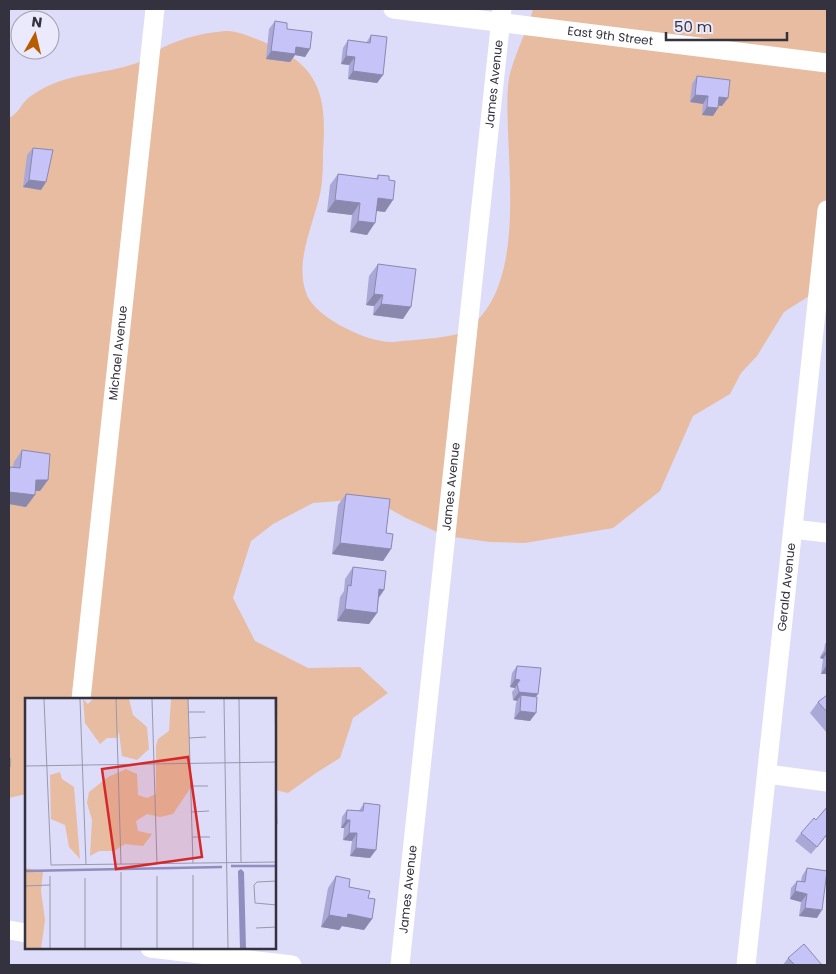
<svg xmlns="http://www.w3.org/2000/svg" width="836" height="974" viewBox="0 0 836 974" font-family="Poppins,sans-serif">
  <rect width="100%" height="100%" fill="#dddcf9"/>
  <path fill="#e8bca0" d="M533,9H827V224L820,289L784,312L757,356L741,373L730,394L693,416L660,491L613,528L525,543L490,542L446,536L406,518L366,496L363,499L313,503L273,524L251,541L233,598L255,641L308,668L360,667L388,693L353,718L340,758L316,773L288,793L275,790V699H26V794L9,798V118C18,114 20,106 27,99C33,94 43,88 50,85C77,73 107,73 134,64C144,61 153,53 162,48C181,38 204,33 225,31C237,30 254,38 266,43C320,66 327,96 323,151C323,163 323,177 321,189C315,223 291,265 309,299C321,320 371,344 394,342C409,340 452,338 463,332C533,288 503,155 508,86C510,62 527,33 533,9Z"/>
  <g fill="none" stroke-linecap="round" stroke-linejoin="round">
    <g stroke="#fff" stroke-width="19">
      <path id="s1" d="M393,9L827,63"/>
      <path d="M793,529L827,533"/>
      <path id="s2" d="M81,699L155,9"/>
      <path d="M767,774L827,782"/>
      <path d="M9,930L26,933"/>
      <path d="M150,948L292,965"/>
      <path id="s3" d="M400,965L502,9"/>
      <path id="s4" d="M746,965L827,210"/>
    </g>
  </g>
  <path fill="#aaa8d6" d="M275,21L287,29L310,49L305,57L295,55L290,62L266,59L269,29Z
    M371,35L383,75L377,83L348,79L349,65L341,64L343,48L348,40L366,43Z
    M697,76L722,106H718V108L713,116L702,115L703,104L690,102L692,84Z
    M33,148L46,182L41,190L23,187L27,155Z
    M338,174L376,179L378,175L385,212L377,211L367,235L350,232L352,215L327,212L330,185Z
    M378,264L403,319L373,315L374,306L366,305L369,276Z
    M22,450L48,480L40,491H35L26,507L9,504V468L10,467H13L14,462Z
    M346,494L386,533L391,549L383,561L332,554L338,505Z
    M353,567L384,590L379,598L377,613L369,624L337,621L340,597L344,591L345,579Z
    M827,641V674H821L823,659L820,658L821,655L824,650L825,644Z
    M517,666L538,694L536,696L530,721L514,719L516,703L517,701L513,700L512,692L515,688L510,687L512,673Z
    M827,695V733L810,713L818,702Z
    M364,803L370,858L350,856L352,841L343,840L344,828H341L342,817L347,810L359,811Z
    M827,807V835L811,854L795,841L801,833L816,820Z
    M807,868L817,918L799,916L801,902L790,899L791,888L797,881H801L802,876Z
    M336,876L349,887L368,898L372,919L364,930L342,926L339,930L321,927L328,888Z
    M788,958L822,965H783Z"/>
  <path fill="#8b88ae" d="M296,47L310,49L305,57L295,55L290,62L266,59L271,51Z
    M346,56L355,57L349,65L341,64Z
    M353,71L383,75L377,83L348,79Z
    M695,95L708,96L703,104L690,102Z
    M719,97L728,98L722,106L714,105Z
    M707,107L718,108L713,116L702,115Z
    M29,180L46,182L41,190L23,187Z
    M378,198L393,200L385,212L370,210Z
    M335,200L360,203L352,215L327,212Z
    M358,221L375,223L367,235L350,232Z
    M374,294L383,295L374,306L366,305Z
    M381,304L411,307L403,319L373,315Z
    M36,480H48L40,491H28Z
    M9,492L35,495L26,507L9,504Z
    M340,543L391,549L383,561L332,554Z
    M379,589L384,590L376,601Z
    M345,609L377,613L369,624L337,621Z
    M826,651H827V653L823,659L820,658Z
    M826,666H827V674H821Z
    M515,679L520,680L515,688L510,687Z
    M519,692L538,694L532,702L521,695L517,701L513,700Z
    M520,711L536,713L530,721L514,719Z
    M346,820H350L344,828H341Z
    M349,833H357L352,841L343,840Z
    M356,848L376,850L370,858L350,856Z
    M795,891L807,894L801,902L790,899Z
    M805,908L822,910L817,918L799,916Z
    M348,914L372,919L364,930L342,926L339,930L321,927L329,915Z"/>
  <path fill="#c6c3f9" stroke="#8b88ae" d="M275,21L287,23V29L312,32L310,49L296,47L295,54L271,51Z
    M371,35L387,37L383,75L353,71L355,57L346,56L348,40L370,43Z
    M697,76L730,80L728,98L719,97L718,108L707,107L708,96L695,95Z
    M33,148L53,150L46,182L29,180Z
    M338,174L378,179V175L389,176V180L395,181L393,200L378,198L375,223L358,221L360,203L335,200Z
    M378,264L416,269L411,307L381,304L383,295L374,294Z
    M22,450L50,454L48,480H36L35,495L9,492V475L10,467L20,468Z
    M346,494L390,499L386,533L393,534L391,549L340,543Z
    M353,567L386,571L384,590L379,589L377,613L345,609L348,585L351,586Z
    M517,666L541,668L538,694L519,692L517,684L520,680L515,679Z
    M521,695L537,697L536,713L520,711Z
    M827,695V712L818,702Z
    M9,758H10V767L9,768Z
    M364,803L380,805L376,850L356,848L357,833H349L350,820H346L347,810L363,811Z
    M827,807V834L817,847L801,833L814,818L816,820Z
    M807,868L827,871L822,910L805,908L807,894L795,891L797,881L805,882Z
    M336,876L350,879L349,887L370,891L368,898L375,899L372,919L348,914L347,918L329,915Z
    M804,944L822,965H795L788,958Z"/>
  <g text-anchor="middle" stroke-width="4" stroke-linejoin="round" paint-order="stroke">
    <g font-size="12" fill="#33323e" stroke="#ebeafc">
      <text dy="4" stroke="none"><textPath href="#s1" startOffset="219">East 9th Street</textPath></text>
      <text dy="4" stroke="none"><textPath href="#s3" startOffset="886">James Avenue</textPath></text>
      <text dy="4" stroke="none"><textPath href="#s2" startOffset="348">Michael Avenue</textPath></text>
      <text dy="4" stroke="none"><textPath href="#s3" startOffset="481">James Avenue</textPath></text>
      <text dy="4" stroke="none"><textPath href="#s4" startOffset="380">Gerald Avenue</textPath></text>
      <text dy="4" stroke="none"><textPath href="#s3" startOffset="76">James Avenue</textPath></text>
    </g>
  </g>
  <g transform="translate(25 698)">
    <rect width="251" height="251" fill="#dddcf9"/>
    <path d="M58,1L63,6L68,1H104L108,17L122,29L124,51L112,62L97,58L94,34L92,40H82L75,46L60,25ZM146,1H163L166,89L148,116L135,119L122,116L111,123L113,133L127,136L118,148L100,146L89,153H74L65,158L67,122L62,105L64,94L83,79L101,71L112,76L113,97L122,100L131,96V48L133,41L144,33ZM35,74L37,81L49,89L55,161L44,149L40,127L26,121L25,77ZM0,170L18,173L16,193L20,222L16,251H0Z" fill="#e8bca0"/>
    <path d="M216,171L219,174L221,251H215L213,173Z" fill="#908dbf"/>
    <path fill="none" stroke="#908dbf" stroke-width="2.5" d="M206,168H252M0,173L197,169"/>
    <path fill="none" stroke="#9998ae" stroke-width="1" d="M19,1L26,167L252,164M55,1L61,167M91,1L96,166M127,1L132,166M163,1L168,165M199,1L203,251M214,1L216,164M250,1L252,126M163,14H180M164,40L181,39M0,68L252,64M165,88H183M166,114L184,113M167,139H185M252,183L232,184L229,187L230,205L252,207M0,188L25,187M231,230L252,229M0,243V188M25,251V178M60,251V180M96,251V174M132,251V178M168,251V177"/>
    <path fill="#d62828" fill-opacity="0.15" stroke="#d62828" stroke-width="2.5" d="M163,59L177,159L91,171L77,71Z"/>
    <rect width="251" height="251" fill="none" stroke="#33323e" stroke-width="2.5"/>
  </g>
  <rect width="836" height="974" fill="none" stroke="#33323e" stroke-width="20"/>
  <g transform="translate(35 35) rotate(8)"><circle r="24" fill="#ebeafc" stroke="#a1a0b0"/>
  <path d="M0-4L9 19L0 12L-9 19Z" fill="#b75c00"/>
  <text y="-8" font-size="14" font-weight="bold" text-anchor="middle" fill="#33323e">N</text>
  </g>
  <path d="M666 32v8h121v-8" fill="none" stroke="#33323e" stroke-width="2.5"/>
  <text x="674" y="32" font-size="15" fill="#33323e" stroke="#ebeafc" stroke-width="4" paint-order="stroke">50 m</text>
</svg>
